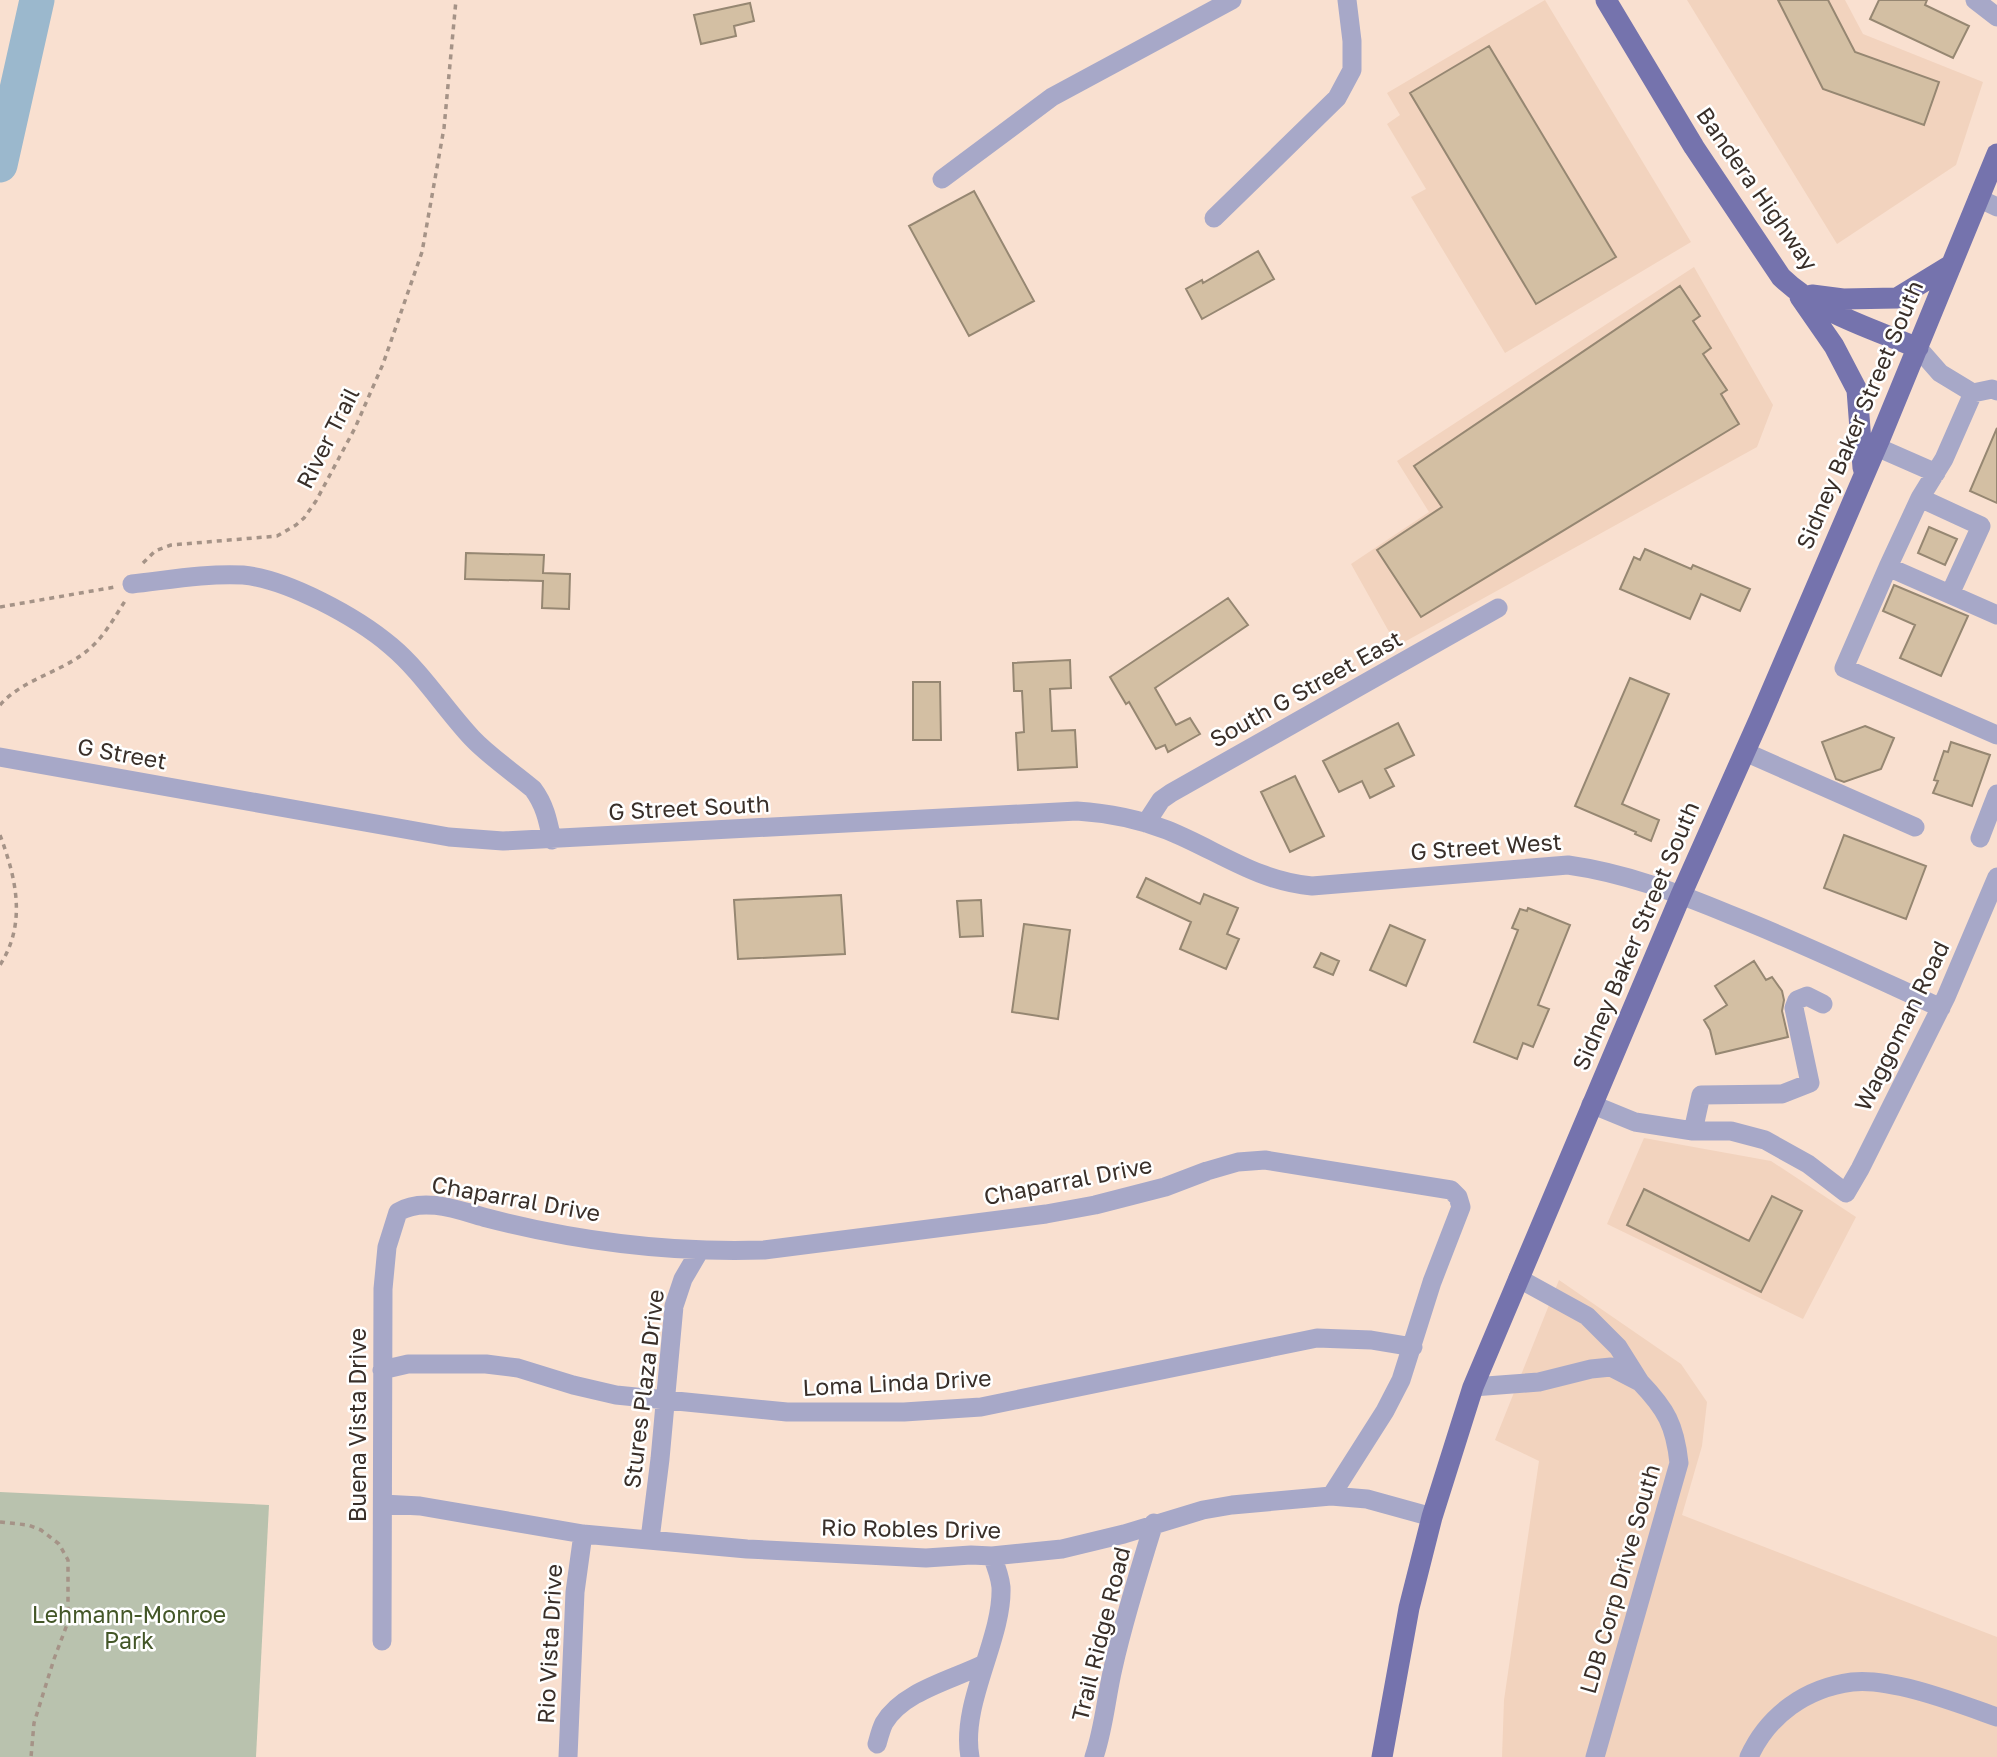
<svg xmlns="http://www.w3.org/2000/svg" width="1997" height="1757" viewBox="0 0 1997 1757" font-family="'Golos Text',sans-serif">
  <rect width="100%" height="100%" fill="#f9e0d0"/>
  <path fill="#f2d3be" d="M1545,0L1691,242L1505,353L1411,197L1426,189L1387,124L1400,115L1387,93Z
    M1687,0H1845L1863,34L1983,82L1956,165L1837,244Z
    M1694,267L1773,405L1757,447L1397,646L1351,564L1429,512L1397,461Z
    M1644,1138L1771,1161L1856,1217L1803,1319L1607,1224Z
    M1559,1280L1681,1364L1707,1402L1702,1446L1682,1515L1997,1637V1757H1502L1504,1700L1539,1461L1495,1440Z"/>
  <path fill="#b9c2ae" d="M0,1492L269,1505L256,1757H0Z"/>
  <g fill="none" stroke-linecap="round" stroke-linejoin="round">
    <path stroke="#9bb8cd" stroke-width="35" d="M0,165L37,0"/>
  </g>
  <path fill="#d3bfa3" stroke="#968772" stroke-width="2" d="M1778,0H1828L1855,52L1939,82L1924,125L1823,89Z
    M1879,0H1927L1925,5L1969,26L1953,58L1870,19Z
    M750,3L754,21L734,26L736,36L701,44L694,15Z
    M1489,46L1616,257L1536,304L1410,93Z
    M974,191L1034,301L969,336L909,226Z
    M1258,251L1274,279L1202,319L1186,289L1202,280L1203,283Z
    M1680,286L1700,316L1693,321L1711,348L1703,354L1727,390L1721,394L1739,424L1421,617L1377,550L1442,507L1414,466Z
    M1997,428V503L1970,491Z
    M1929,527L1957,539L1945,565L1918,553Z
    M1645,549L1691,569L1693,565L1750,589L1740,611L1701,594L1690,619L1620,589L1634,557L1640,560Z
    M466,553L544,555L543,573L570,574L569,609L542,608L543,581L465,579Z
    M1894,585L1968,616L1941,676L1900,658L1915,625L1883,611Z
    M1228,598L1248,625L1155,688L1176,725L1190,718L1200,734L1168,752L1165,745L1156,749L1129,702L1126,704L1110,677Z
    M1070,660L1071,688L1050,689L1052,731L1075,730L1077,767L1018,770L1016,733L1024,732L1022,691H1014L1013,663Z
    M1630,678L1669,694L1622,804L1659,820L1651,841L1635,834L1636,832L1575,806Z
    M913,682H940L941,740H913Z
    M1398,723L1414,755L1385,769L1394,786L1370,798L1362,781L1339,792L1323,761Z
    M1865,726L1894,738L1881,769L1844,782L1836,779L1822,742Z
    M1951,742L1990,755L1972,806L1933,793L1938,781L1934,780L1944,751L1948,752Z
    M1295,776L1324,836L1290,852L1261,792Z
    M1844,835L1926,866L1906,919L1824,888Z
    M1146,878L1200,904L1204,894L1238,908L1227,934L1239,939L1226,969L1180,949L1191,922L1137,897Z
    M841,895L845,954L738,959L734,900Z
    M981,900L983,936L960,937L957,901Z
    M1528,908L1570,925L1538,1005L1549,1009L1533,1047L1523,1043L1517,1059L1474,1042L1518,930L1512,928L1520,909L1527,911Z
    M1024,924L1070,930L1058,1019L1012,1012Z
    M1390,925L1425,940L1406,986L1370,970Z
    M1321,953L1339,961L1333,975L1314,967Z
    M1754,961L1766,980L1772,977L1782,991L1784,1000L1782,1011L1788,1037L1716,1054L1710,1030L1704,1020L1727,1005L1715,986Z
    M1644,1189L1749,1241L1772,1196L1802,1211L1761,1292L1627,1225Z"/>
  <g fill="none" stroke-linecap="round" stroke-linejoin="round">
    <path stroke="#a59387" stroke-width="3.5" stroke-dasharray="5 5" stroke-linecap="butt" d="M143,563L155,551L171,545L277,536L296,525L304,518L316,501L355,428L383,364L422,252L444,128L456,0
      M0,607L115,587
      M0,705C24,678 61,673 88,650C104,637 114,618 125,601
      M0,835C16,878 27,923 0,965
      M0,1522L28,1525L41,1530L59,1544L68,1560V1622L54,1659L34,1723L31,1757"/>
    <path stroke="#a7a8c8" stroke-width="19" d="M1975,0L1997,17
      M942,179L1052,97L1232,0
      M1978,198L1997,207
      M1214,218L1337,98L1352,70V41L1347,0
      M1918,348L1940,373L1973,393L1944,459L1920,498
      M1973,393L1992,389L1997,391
      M1863,441L1936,473
      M1888,567L1920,498L1981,526L1950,594
      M132,584C168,580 207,573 243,575C287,579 357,617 391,646C422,672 444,708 472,738C490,757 513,772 533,789C545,805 548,821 552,840
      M1997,615L1888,567L1844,668L1997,735
      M1745,752L1915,827
      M0,757L449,837L503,841L1077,811C1108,813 1138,819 1167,830C1217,850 1256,881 1312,886L1568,865C1625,873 1678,893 1731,915C1802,943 1871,976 1941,1008
      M1146,823L1161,800L1171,793L1498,608
      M1980,838L1997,794
      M1591,1104L1635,1122L1693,1131H1731L1765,1140L1808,1164L1846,1193L1860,1169L1946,997L1997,877
      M1693,1131L1701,1095L1782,1094L1810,1083L1794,1008L1797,1000L1807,996L1823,1004
      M382,1370L408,1364H486L518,1368L573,1385L616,1395L787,1412H904L981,1407L1317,1338L1371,1340L1413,1347
      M1473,1387L1539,1382L1591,1369L1611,1367L1640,1382L1618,1347L1587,1316L1518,1278
      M383,1504L420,1506L583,1534L747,1549L926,1558L971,1555L992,1556L1062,1549L1124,1534L1203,1510L1232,1505L1331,1496L1367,1499L1432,1517
      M650,1539L660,1459L674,1306L683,1279L700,1250
      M382,1641L383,1289L387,1247L398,1212C424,1196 461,1211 487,1218C576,1241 672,1253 764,1250L1046,1214L1095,1205L1165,1187L1207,1171L1238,1162L1265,1160L1451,1190L1458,1197L1461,1207L1432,1282L1401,1380L1385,1411L1331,1496
      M877,1744C879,1737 881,1729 884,1723C903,1691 952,1680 984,1664
      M568,1757L575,1592L583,1534
      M970,1757C960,1703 1003,1639 1001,1587C1000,1577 996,1566 992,1556
      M1094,1757C1104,1728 1106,1698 1113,1668C1124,1619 1139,1571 1154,1523
      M1595,1757L1679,1463C1675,1425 1666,1409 1640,1382
      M1749,1757C1768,1715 1806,1688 1852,1682C1891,1677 1960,1704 1997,1717"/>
    <path stroke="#7573ad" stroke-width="21" d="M1606,0L1694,147L1781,277C1818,313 1871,328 1918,348
      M1812,295L1843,299L1897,298L1951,265
      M1800,297L1834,346L1857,390L1863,468
      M1382,1757L1409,1608L1432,1517L1473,1387L1681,895L1759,720L1881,436L1997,154"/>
  </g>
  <g text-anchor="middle" stroke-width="5" stroke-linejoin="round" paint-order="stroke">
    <g font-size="23" fill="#392f29" stroke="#fff">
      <text transform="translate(1757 189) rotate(55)" y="8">Bandera Highway</text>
      <text transform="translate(1860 415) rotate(-67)" y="8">Sidney Baker Street South</text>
      <text transform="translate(328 438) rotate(-63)" y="8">River Trail</text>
      <text transform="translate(1306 689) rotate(-29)" y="8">South G Street East</text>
      <text transform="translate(122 754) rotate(10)" y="8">G Street</text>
      <text transform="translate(689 808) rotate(-3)" y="8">G Street South</text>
      <text transform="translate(1486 847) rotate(-4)" y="8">G Street West</text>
      <text transform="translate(1636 936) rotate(-67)" y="8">Sidney Baker Street South</text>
      <text transform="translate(1902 1026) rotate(-64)" y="8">Waggoman Road</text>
      <text transform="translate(1068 1181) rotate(-11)" y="8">Chaparral Drive</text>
      <text transform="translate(516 1199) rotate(10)" y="8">Chaparral Drive</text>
      <text transform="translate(897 1383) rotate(-3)" y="8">Loma Linda Drive</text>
      <text transform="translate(644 1389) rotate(-83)" y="8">Stures Plaza Drive</text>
      <text transform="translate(358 1425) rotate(-90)" y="8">Buena Vista Drive</text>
      <text transform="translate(911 1529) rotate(1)" y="8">Rio Robles Drive</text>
      <text transform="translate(1620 1579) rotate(-74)" y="8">LDB Corp Drive South</text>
      <text transform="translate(1101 1634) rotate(-76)" y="8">Trail Ridge Road</text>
      <text transform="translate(550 1644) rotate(-87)" y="8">Rio Vista Drive</text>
    </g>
    <g font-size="23" fill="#435627" stroke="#fff">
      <text x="129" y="1623">Lehmann-Monroe<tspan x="129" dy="26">Park</tspan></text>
    </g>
  </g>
</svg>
